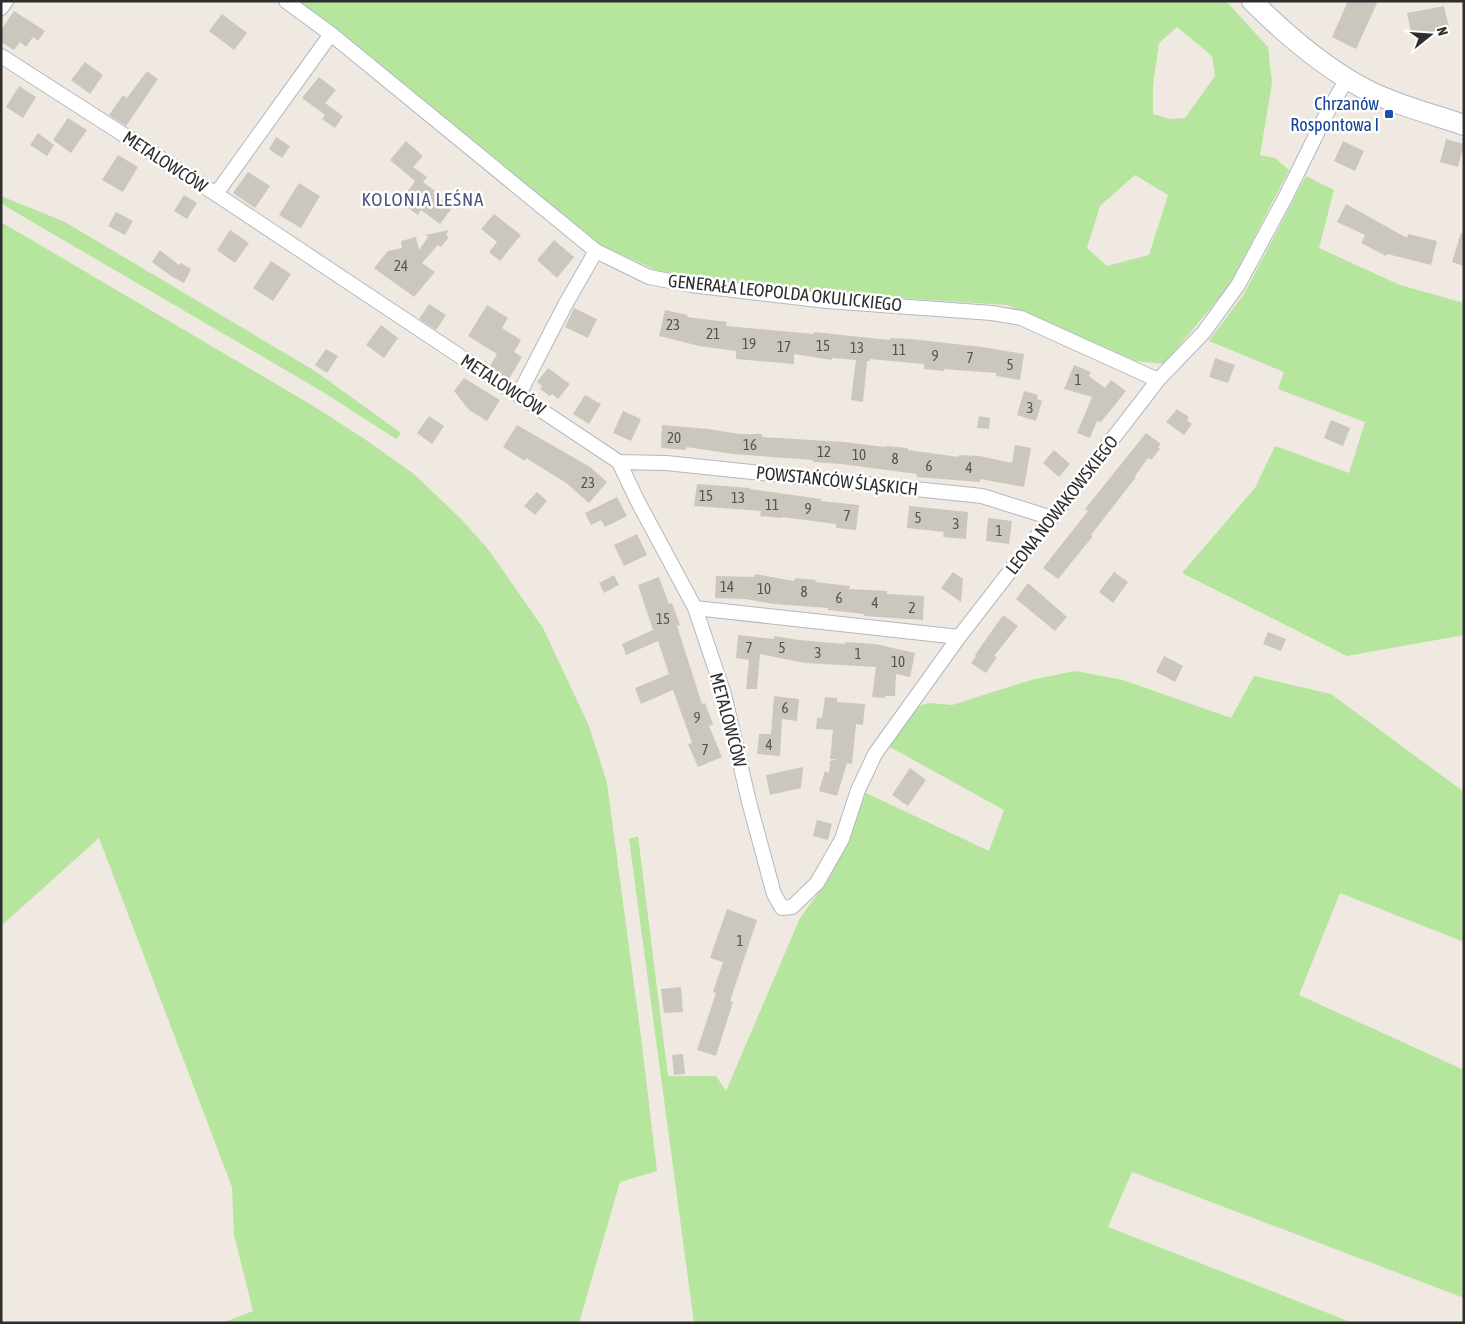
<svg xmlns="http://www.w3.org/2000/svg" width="1465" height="1324" viewBox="0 0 1465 1324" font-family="'Asap Condensed',sans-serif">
  <rect width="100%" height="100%" fill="#efe9e1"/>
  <path fill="#b6e59e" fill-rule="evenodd" d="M295,1H1226L1268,47L1272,83L1260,155L1275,158L1289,170L1229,286L1164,364L1136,361L1007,305L821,293L660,272L599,244ZM1177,27L1212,56L1215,76L1185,118L1170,119L1153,114V85L1159,43ZM1135,175L1168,195L1149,255L1107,266L1087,248L1100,206Z
    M1306,176L1334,190L1319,248L1400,285L1464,303V635L1347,656L1182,573L1255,488L1275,446L1349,473L1365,422L1278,389L1284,372L1209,341L1244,294Z
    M1,196L65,222L315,371L401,433L396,439L323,392L12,210L1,203Z
    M1,222L315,407L366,440L414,474L462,520L488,549L543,628L589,726L607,783L641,1037L657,1171L620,1182L579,1323H222L253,1311L234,1235L232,1187L99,838L1,926Z
    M1075,671L1123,680L1231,718L1254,676L1331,694L1464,792V942L1340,893L1299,995L1464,1070V1298L1132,1172L1108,1227L1353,1323H694L629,839L638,836L668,1076H716L726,1091L800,918L822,888L866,793L989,851L1004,810L888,746L917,706L929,703L952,705L1031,680Z"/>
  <path fill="#cbc7bf" d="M1348,1H1378L1356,49L1332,37Z
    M1444,6L1449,28L1412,36L1407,13Z
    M14,11L45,31L38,41L33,37L26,47L20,42L14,50L1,42V30Z
    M222,14L247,33L234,50L209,31Z
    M85,62L103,75L90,94L71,80Z
    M147,71L158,79L126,126L109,115L123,95L127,98Z
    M319,77L336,90L325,103L343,116L335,128L322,119L325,115L302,98Z
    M19,86L36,97L23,118L6,107Z
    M68,118L87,130L71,153L53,140Z
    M38,133L54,145L47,156L30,145Z
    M276,137L290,146L282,158L269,149Z
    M1446,139L1464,144L1458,167L1440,162Z
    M406,141L423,156L413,167L427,177L423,182L435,191L433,193L452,208L440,224L421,210L418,215L400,202L415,181L390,160Z
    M1343,141L1364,151L1355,171L1334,161Z
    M118,155L138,167L123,192L102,180Z
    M248,172L270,186L255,208L233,193Z
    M299,183L320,196L301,228L279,215Z
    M184,195L197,203L187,219L174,211Z
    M1346,204L1407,238L1408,234L1437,241L1431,265L1387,254L1386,256L1361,243L1365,235L1337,222Z
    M116,212L133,221L125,235L108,226Z
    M494,214L521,235L500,261L489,252L497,242L481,229Z
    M230,230L249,243L235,263L217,250Z
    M449,230L446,235L449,237L441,247L438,245L422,263L435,272L414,297L374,268L388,251L402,248L401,241L416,237L419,250L428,237L425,235Z
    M1461,233H1464V266L1452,262Z
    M554,240L574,257L557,278L537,260Z
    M160,250L179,265L181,263L191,269L184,283L171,276L152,262Z
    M271,261L291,274L273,301L253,288Z
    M429,304L446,315L436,330L419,319Z
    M487,305L508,318L502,328L521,340L514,352L522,357L509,379L490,366L497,354L468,336Z
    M574,308L597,319L588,338L565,327Z
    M665,310L688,315L687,317L727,322L726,326L814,334V332L890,340V338L911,339L982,347L1024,354L1020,380L996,376V373L944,369V371L924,369V364L870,359V361H867L863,402L851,400L856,360L832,358V360L794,354V364L736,359V351L699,346L659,336Z
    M381,325L398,338L384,358L366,345Z
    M326,349L338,356L327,373L315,365Z
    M1215,358L1235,365L1228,383L1209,377Z
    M1074,365L1091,372L1089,376L1105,388L1111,380L1126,391L1101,422L1097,421L1090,438L1077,433L1092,397L1064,389Z
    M548,368L570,384L558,399L552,394L550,396L540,389L542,386L537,382Z
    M464,378L500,400L487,421L469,410L454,391Z
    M1024,391L1038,395L1037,399L1042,401L1036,421L1017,415Z
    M585,395L601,404L589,424L573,414Z
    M1177,409L1189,417L1187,420L1192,424L1184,435L1166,422Z
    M623,411L641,419L631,441L613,433Z
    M429,416L444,426L432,444L417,433Z
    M979,416L990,418L989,429L977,428Z
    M1331,420L1350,428L1343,446L1324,438Z
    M517,425L590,467L607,482L589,503L566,483L526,458L525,461L503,447Z
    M662,425L708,429L740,434H762V437L844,442L885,447V446L908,448V450L959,457V455L980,456L1012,463L1015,445L1031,448L1024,487L980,479V482L916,477L917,474L841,464L813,462V460L733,454L686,447V450L661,448Z
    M1146,433L1161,444L1158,447L1160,449L1151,460L1148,458L1135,476L1136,477L1091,535L1093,536L1058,579L1043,568L1088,511L1085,509Z
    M1054,450L1070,464L1059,477L1043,463Z
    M697,484L750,488L749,489L821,499V501L859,505L856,530L836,528V524L782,517L781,518L760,516L761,511L694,506Z
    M537,492L547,501L535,515L524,506Z
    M617,497L627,516L605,527L601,520L591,525L585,513Z
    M909,506L968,512L966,539L943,537L944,532L907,528Z
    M988,518L1012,521L1009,544L986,541Z
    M637,534L647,555L624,566L614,545Z
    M953,572L963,579L961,602L941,588Z
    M1114,572L1128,582L1113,603L1099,592Z
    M755,574L794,581L795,578L816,580L815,582L850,586L849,589L887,591V594L924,596L923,620L864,616V614L828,610V608L774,604L745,599L715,598L716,576L754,577Z
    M614,575L619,585L604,593L599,583Z
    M659,577L669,604L672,603L680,625L677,626L702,704L705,703L713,724L709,726L722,757L698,767L688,744L692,743L673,690L641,704L635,688L669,674L658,641L626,655L622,644L653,630L638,585Z
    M1028,583L1067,617L1055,631L1016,599Z
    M1003,615L1018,626L994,656L997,657L986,673L971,663L976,656L975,655Z
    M1268,632L1286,639L1281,651L1263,644Z
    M738,635L774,639V636L799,640L845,644V642L875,644L915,653L910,677L896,674L895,696H885V698L872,697L876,667L805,663L760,654L757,689H746L749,660L736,658Z
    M1164,656L1183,666L1175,682L1156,672Z
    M774,696L799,699L797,721L782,719L780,756L757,754L759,734H771Z
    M825,697L837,698V702L865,704L863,725L856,724L852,764L847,763L837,796L819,791L825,771L829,773L830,761L837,759H830L833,730L816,729L817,718H822Z
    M803,767L801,788L770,795L766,775Z
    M910,768L926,780L908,806L892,795Z
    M817,820L832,824L828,840L813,836Z
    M727,909L757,920L730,1001L733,1002L716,1056L697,1050L716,993L713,992L723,962L710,958Z
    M681,987L683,1012L664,1013L661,989Z
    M683,1054L685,1074L674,1075L672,1055Z"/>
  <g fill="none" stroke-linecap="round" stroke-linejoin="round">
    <g stroke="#b4b7c1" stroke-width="16">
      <path id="street" d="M286,1L331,34L596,251L649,277L691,285L827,301L992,313L1021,318L1158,380
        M1,8L6,1
        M1,56L216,194L619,462L637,500L695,608L724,694L749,802L774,894L782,908L792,907L817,883L842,839L858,790L875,754L959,637L1145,397L1158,380L1204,332L1238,285L1285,198L1328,111L1347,79
        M216,194L331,34
        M519,394L565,305L596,251
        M619,462L666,463L982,496L1052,518
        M695,608L959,637"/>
    </g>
    <g stroke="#b4b7c1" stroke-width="22">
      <path id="secondary" d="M1252,1C1286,35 1321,65 1363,88C1393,104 1432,114 1464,125"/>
    </g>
    <use href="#street" stroke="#fff" stroke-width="14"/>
    <use href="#secondary" stroke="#fff" stroke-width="20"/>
  </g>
  <rect fill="#1a4fb4" stroke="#fff" stroke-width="2" x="1384" y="109" width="10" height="10" rx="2.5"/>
  <g text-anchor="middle" stroke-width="5" stroke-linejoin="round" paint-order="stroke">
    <g font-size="15" fill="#555452">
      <text x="401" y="271">24</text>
      <text x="673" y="330">23</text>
      <text x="713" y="339">21</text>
      <text x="749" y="349">19</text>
      <text x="823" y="351">15</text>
      <text x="784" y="352">17</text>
      <text x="857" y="353">13</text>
      <text x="899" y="355">11</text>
      <text x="935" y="361">9</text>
      <text x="970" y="363">7</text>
      <text x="1010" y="370">5</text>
      <text x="1078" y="385">1</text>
      <text x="1030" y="413">3</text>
      <text x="674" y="443">20</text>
      <text x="750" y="450">16</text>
      <text x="824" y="457">12</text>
      <text x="859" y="460">10</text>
      <text x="895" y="464">8</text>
      <text x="929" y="471">6</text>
      <text x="969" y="473">4</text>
      <text x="588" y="488">23</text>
      <text x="706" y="501">15</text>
      <text x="738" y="503">13</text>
      <text x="772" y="510">11</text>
      <text x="808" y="514">9</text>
      <text x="847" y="521">7</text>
      <text x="918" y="523">5</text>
      <text x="956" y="529">3</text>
      <text x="999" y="536">1</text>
      <text x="727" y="592">14</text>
      <text x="764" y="594">10</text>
      <text x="804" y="597">8</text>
      <text x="839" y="603">6</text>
      <text x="875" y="608">4</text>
      <text x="912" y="613">2</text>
      <text x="663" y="624">15</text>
      <text x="749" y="653">7</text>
      <text x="782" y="653">5</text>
      <text x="818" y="658">3</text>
      <text x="858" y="659">1</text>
      <text x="898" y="667">10</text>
      <text x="785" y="713">6</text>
      <text x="697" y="723">9</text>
      <text x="769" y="750">4</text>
      <text x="705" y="755">7</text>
      <text x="740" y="946">1</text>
    </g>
    <g font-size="18" fill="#164399" stroke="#fff" text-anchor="end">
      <text x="1379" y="110">Chrzanów<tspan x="1379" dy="21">Rospontowa I</tspan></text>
    </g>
    <g font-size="18" fill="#2e2e2e" stroke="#fff">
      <text transform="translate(165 162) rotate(33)" y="6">METALOWCÓW</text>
      <text transform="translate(785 293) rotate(6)" y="6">GENERAŁA LEOPOLDA OKULICKIEGO</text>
      <text transform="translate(503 385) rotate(33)" y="6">METALOWCÓW</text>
      <text transform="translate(837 481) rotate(6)" y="6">POWSTAŃCÓW ŚLĄSKICH</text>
      <text transform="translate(1062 505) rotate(-52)" y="6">LEONA NOWAKOWSKIEGO</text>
      <text transform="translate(728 720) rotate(75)" y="6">METALOWCÓW</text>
    </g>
    <g font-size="19" letter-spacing="1" fill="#4d5680" stroke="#fff">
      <text x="423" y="206">KOLONIA LEŚNA</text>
    </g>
  </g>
  <rect width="1465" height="1324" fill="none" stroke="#2e2e2e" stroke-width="5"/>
  <g transform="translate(1430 35) rotate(73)" stroke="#ffffff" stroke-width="4" paint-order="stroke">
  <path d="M0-4L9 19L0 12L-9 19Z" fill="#2e2e2e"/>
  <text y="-8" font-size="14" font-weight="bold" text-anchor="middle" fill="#2e2e2e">N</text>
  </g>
</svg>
